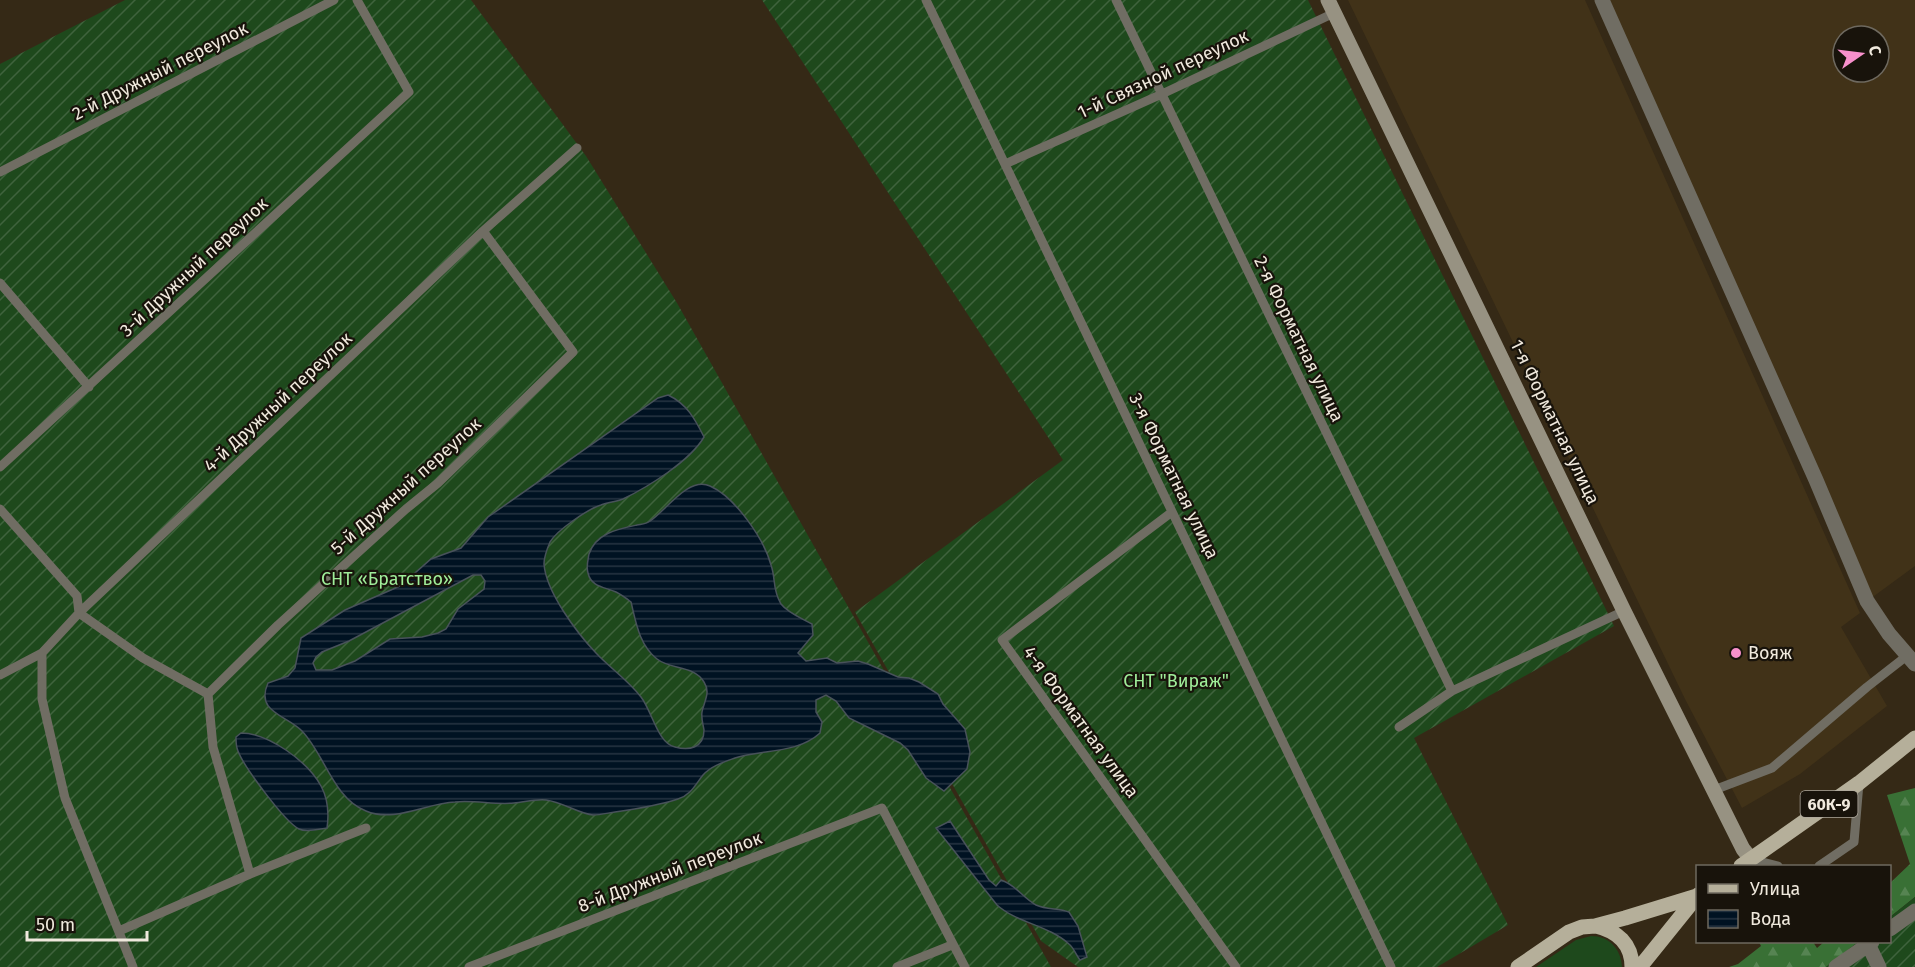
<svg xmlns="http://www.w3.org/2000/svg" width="1915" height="967" viewBox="0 0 1915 967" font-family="'Fira Sans',sans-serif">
  <defs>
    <pattern id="forest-firs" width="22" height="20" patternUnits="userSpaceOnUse" patternTransform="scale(1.5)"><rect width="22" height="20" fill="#397035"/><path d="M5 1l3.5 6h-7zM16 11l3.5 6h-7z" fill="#568452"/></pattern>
    <pattern id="garden-furrows" width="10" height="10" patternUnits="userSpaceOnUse" patternTransform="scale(1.5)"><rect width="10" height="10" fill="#1e491c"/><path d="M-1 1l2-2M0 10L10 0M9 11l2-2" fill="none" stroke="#3f633d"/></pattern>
    <pattern id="water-rules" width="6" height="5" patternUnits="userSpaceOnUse" patternTransform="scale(1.5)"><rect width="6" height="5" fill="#001222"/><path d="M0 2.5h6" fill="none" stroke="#263442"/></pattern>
  </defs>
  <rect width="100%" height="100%" fill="#352916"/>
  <path fill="#413218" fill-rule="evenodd" d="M1348,0H1585L1860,613L1841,627L1887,706L1800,774L1742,808L1685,699Z
    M1609,0H1915V566L1870,599ZM1843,36H1879V72H1843Z"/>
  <path fill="#1e491c" d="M1591,936C1609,936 1621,949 1622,967H1536L1576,940Z"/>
  <path fill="url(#forest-firs)" d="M1915,788V897L1890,917V883L1910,864L1887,795Z
    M1759,942H1813L1817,948L1824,942H1858L1826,967H1729L1738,964L1761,946Z"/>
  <path fill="url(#garden-furrows)" d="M125,0H471L586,156L677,303L1051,967H0V64Z
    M762,0H1308L1614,626L1414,738L1508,925L1437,967H1078L1041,941L855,612L1063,460Z
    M1915,897V967H1826L1858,942H1890V917Z"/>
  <path fill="url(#water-rules)" stroke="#48525a" stroke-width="1.5" fill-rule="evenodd" d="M668,395C687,404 695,419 704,437C690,461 648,487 623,499C616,502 608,502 601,505C588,509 557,530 550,542C547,549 544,556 544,564C546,592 577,633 596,653C610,668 628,680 641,697C652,711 658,744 675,747C689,751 704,748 704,730C703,724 701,718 702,712C704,701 711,693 704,682C694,665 671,670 657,659C639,645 636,622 631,602C626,598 622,595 616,592C605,587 591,587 588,573C586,567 588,560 589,554C596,533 618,529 637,525C642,524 646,524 650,521C666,511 688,476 710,486C735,497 764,539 771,565C776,579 772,589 781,604C788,613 801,618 812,624L813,635L798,653L806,661L827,658L837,663L858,661L868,664L898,677L909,678L919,682L938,694L943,704L965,729L970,752L967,769L944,791L926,778L908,750L900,743L849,718L836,701L826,695L816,700V712L822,722L820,733C797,754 763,749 735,758C724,762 711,766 703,775C695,785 691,795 678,799C657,806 636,809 615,812C608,813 600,815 593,815C580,814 562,802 546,800C535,799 525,802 514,803C495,805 475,800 455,802C427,803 394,823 366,811C333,798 325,755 302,731C286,715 255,712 268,683L288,676L295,668L301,638L345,610L400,586L431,559L461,548L488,517L658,398ZM473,575H481L485,581L484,589L458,609L446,629L438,633L422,637L390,639L355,661L332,670H316L313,663L316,657L322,652L349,641Z
    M241,733C269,733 308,762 321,786C328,799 329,814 327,828C319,829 307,833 299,829C285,822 244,767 238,751C236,747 236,742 236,737Z
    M950,821L989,880L996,886L1001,880C1015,884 1023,898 1036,905C1047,910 1058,908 1069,912L1078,926L1087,957L1080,960C1076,955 1074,948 1069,944C1048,925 1017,923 997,905L936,828Z"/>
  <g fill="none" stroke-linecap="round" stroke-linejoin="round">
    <path stroke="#706d63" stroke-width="9" d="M926,0L1391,967
      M1116,0L1452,691
      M1005,164L1162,94L1334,13
      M0,172L334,0
      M0,283L89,387
      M0,467L409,92L357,0
      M0,509L77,596L79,613L143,658L208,694
      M1172,512L1002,640L1236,967
      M42,653V699L65,798L133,967
      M0,675L42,653L79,613L483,231L577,148
      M1399,727L1452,691L1624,611
      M1714,790L1772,768L1867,687L1908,655
      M1751,859L1778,866
      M1819,866L1854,842L1859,783
      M250,874L213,747L208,694L278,625L406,509L438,483L573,352L483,231
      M119,931L250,874L366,828
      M469,967L882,808L965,967
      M897,967L952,945"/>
    <path stroke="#706d63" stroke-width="15" d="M1602,0L1816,480L1867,601L1889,634L1915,664
      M1890,929L1915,911
      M1868,944L1879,967
      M1836,967L1872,942"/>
    <path stroke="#979282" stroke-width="15" d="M1328,0L1624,611L1743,849L1751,859"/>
    <path stroke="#b5af9a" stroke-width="15" d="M1741,866L1859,783L1915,738
      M1596,926C1617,931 1632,944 1632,967
      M1518,967L1569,932L1582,927L1595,926L1625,918L1697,896
      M1640,967L1698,895"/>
  </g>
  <circle fill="#f890cc" stroke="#18130b" stroke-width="2" cx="1736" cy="653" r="6"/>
  <g text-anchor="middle" stroke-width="4.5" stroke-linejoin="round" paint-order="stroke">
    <rect fill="#18130b" stroke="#afa99e" stroke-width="1.5" x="1800.5" y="791" width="57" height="26" rx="4.5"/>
    <g font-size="16" font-weight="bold" fill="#f0e9dd">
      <text x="1829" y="810">60К-9</text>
    </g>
    <g font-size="18" fill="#f0e9dd" stroke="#18130b">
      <text transform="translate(160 71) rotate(-27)" y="6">2-й Дружный переулок</text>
      <text transform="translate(1163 74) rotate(-25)" y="6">1-й Связной переулок</text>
      <text transform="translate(194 267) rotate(-43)" y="6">3-й Дружный переулок</text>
      <text transform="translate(1299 339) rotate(64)" y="6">2-я Форматная улица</text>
      <text transform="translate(278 402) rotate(-43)" y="6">4-й Дружный переулок</text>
      <text transform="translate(1555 422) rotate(64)" y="6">1-я Форматная улица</text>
      <text transform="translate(1174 476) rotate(64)" y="6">3-я Форматная улица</text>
      <text transform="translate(406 486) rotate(-42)" y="6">5-й Дружный переулок</text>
      <text transform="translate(1081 722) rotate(54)" y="6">4-я Форматная улица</text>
      <text transform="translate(670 872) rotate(-21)" y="6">8-й Дружный переулок</text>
    </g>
    <g font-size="18" fill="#9fed99" stroke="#18130b">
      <text x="387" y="585">СНТ «Братство»</text>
      <text x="1176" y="687">СНТ "Вираж"</text>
    </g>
    <g font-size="18" fill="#f0e9dd" stroke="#18130b" text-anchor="start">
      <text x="1748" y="659">Вояж</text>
    </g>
  </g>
  <rect x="1696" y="865" width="195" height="78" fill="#18130b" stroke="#6e695f" stroke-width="1.5"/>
  <rect x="1708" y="884" width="30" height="9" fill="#b5af9a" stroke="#6e695f" stroke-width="1.5"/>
  <text x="1750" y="895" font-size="18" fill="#f0e9dd">Улица</text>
  <rect x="1708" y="910" width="30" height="18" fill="url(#water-rules)" stroke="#6e695f" stroke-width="1.5"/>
  <text x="1750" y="925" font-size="18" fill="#f0e9dd">Вода</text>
  <g transform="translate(1861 54) rotate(76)"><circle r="28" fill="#18130b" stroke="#6e695f" stroke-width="1.5"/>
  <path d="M0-4.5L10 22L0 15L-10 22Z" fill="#f890cc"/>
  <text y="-9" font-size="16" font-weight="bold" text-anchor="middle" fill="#f0e9dd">С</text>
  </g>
  <path d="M27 931v9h120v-9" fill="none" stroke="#f0e9dd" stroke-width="3"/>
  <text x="36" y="931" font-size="18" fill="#f0e9dd" stroke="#18130b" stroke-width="4.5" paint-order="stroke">50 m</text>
</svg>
